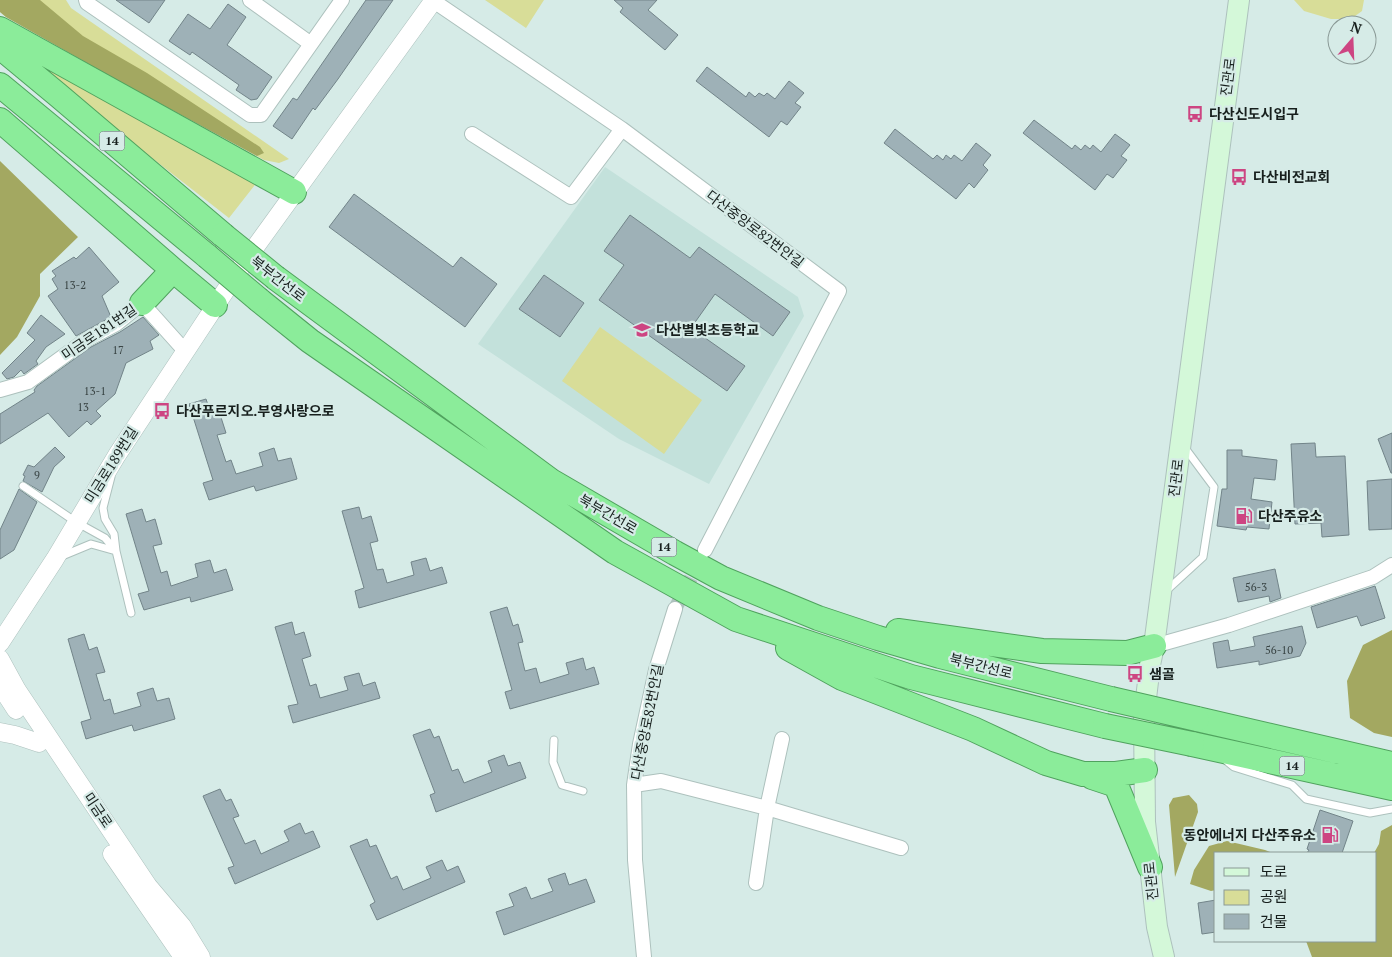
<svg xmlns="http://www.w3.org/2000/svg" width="1392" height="957" viewBox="0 0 1392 957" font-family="'PT Serif','Noto Sans KR',serif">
  <rect width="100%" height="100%" fill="#d6ebe7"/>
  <path fill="#c3e1db" d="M605,167L798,297L804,316L709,484L619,439L478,344Z"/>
  <path fill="#d8dd98" d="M0,0H66L71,8L289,159L279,163L264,160L6,17L0,12Z
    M485,0H544L526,28Z
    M1294,0H1364L1362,11L1351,19H1331L1304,11Z
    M12,49L258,181L229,218Z
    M600,327L702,400L664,454L562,381Z"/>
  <path fill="#a3a861" d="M0,0H40L83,36L147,73L260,147L264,153L257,156L122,83L6,17L0,12Z
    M0,161L78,237L40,274V296L17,337L0,355Z
    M1392,630V737L1374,733L1350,718L1347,681L1363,645Z
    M1189,795L1197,804L1198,812L1175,877L1169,805L1173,798Z
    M1392,825V957H1312L1306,941H1376V853H1374L1379,844L1381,831Z
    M1227,841L1265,850L1273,853H1216V890L1211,891L1190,884L1194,870L1209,846Z"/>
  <path fill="#9eb1b7" stroke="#728489" d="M116,0H165L149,23Z
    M366,0H393L338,79L315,110L313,108L292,139L273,126L293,98L297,100Z
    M614,0H657L648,10L678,35L665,50L620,12L623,8Z
    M228,4L246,17L227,45L272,77L257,99L251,100L236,90L239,85L192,52L190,55L169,41L188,14L210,29Z
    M707,67L746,97L749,92L755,97L759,93L764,96L767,93L775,99L789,81L804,93L795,103L801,107L787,125L781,121L769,137L696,81Z
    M1034,120L1072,149L1075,145L1081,150L1085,145L1090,149L1093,145L1101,152L1115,134L1130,145L1121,156L1127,160L1113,178L1107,174L1095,190L1023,133Z
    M895,129L933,159L937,155L943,160L946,155L951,159L954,155L962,161L976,143L991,155L983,165L988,170L974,188L969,183L956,199L884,143Z
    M354,194L453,267L461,257L497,284L465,327L329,227Z
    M630,215L690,258L699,247L790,312L773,336L715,294L691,328L745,366L727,391L599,300L624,265L604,251Z
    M89,247L119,282L102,296L111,317L76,336L48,296L58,289L52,279L56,276L52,271L74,257L76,259Z
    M544,275L584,303L560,337L519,309Z
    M41,315L65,334L46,347L36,361L38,364L24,374L21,370L14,377L7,379L2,373L35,340L27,333Z
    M143,317L159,335L150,341L153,349L126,363L115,394L96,411L101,416L91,425L87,421L69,437L48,413L0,444V414L35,392L34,390L37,386L91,347L120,332Z
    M206,399L210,411L218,408L226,433L217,435L226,462L231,460L236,474L263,466L259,453L274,448L278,461L291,458L297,479L256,491L254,486L209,500L203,483L213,480L189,404Z
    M1392,433V473H1391L1378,439Z
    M1315,443L1316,457L1345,456L1349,535L1322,537L1321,523L1295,524L1291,444Z
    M55,447L65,457L54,467L42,492L23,481L25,476L23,475L28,465L34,467Z
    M1227,450H1242V456L1277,460L1275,480L1254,478L1251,499L1272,502L1269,529L1247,527L1246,530L1217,526L1222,489H1227Z
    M1392,479V529L1369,530L1367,481Z
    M19,489L37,502L14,550L0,559V530Z
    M359,507L362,519L371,516L378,541L370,543L377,570L383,569L387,583L414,575L411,562L426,558L430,571L442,567L447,583L359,608L355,591L364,588L342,511Z
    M142,509L146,522L155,519L162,544L153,546L161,573L167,571L171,586L198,577L195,564L210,560L214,573L226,569L233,590L191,602L190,597L144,610L138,594L149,591L126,514Z
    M1275,569L1281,598L1270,602L1269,596L1238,602L1233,578Z
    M1375,586L1385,618L1361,626L1357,616L1317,628L1311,607Z
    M507,607L513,626L518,624L523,642L518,643L525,671L536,668L540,683L569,674L566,663L583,658L586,670L594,667L599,684L510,709L505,692L512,690L490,612Z
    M292,622L295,635L304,632L311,656L302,659L310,686L316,684L320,698L348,690L344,677L359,673L363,686L375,682L380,698L293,723L288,706L298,704L275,627Z
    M1302,626L1306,643L1300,656L1259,665V661L1217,668L1213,643L1228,640L1230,651L1255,646L1253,637Z
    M84,634L89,650L97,647L105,672L96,674L104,701L110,699L114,714L141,706L137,693L153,688L157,701L169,698L175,719L134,731L132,725L86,739L81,722L91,719L68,639Z
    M430,729L434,738L439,736L452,771L458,769L464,783L492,772L488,761L504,755L508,766L520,762L526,778L436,812L430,795L435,793L413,735Z
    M220,789L226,801L231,799L239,816L233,818L245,844L255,840L261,854L289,841L284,831L300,823L305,834L313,831L320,847L235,884L228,868L234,866L203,796Z
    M1320,810L1353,821L1342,853H1307L1309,850L1307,849Z
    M367,839L370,847L376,845L391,879L397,876L403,890L431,878L426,867L442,860L447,871L458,866L465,882L377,920L370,905L375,902L350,846Z
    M565,873L569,885L586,879L595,902L504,935L496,912L514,906L509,894L526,887L531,899L553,891L548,879Z
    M1216,900V932L1202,934L1198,903Z"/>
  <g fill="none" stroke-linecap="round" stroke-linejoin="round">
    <path stroke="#b0c2bf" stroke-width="14" stroke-dasharray="14 7" stroke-linecap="butt" d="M675,609L700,560"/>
    <g stroke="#adc1bd" stroke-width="9">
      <path id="service" d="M23,486L76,522L105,538L116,551L131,613
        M62,556L91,544L116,551L114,534L105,519L103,508L111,477
        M1167,590L1203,557L1214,487L1185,448
        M554,740L553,762L562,785L583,791
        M1224,759L1234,767L1292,785L1306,799L1370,813L1392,809"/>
    </g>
    <g stroke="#adc1bd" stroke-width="16">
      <path id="minor" d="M86,0L87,3L250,115H261L311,44
        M250,0L311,44L342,0
        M432,0L622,129L839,291L705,550
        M472,134L571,197L622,129
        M0,390L28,382L86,340L116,324L142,303L185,351
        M1154,646L1229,625L1373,577L1392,565
        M634,785L661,781L767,808L901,848
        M756,883L767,808L782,739
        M644,957L635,860L634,785L640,744L656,670L675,609"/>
    </g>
    <g stroke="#adc1bd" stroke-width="19">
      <path id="tertiary" d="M0,643L55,559L117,455L243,264L434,0
        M0,659L17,690L148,886L182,926L201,957
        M0,685L16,710
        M0,732L15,735L39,743
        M112,854L183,957"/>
    </g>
    <g stroke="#adc1bd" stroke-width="22">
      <path id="secondary" d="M1164,957L1157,927L1145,822L1144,715L1150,665L1154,646L1239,0"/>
    </g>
    <g stroke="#50a25e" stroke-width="26">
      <path id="trunk" d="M0,29L294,192
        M0,47L58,95L223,235
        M0,85L207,256
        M0,120L173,270L215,305
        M276,278L551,481L675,553L721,578L818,618L878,638L940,656L1111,699
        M259,300L310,341L615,552L736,619L911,677L1105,726
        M142,303L173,270
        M898,631L1042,651L1127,653L1154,646
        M788,648L842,678L973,729L1046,763L1083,774H1116L1145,770
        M1197,719L1392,764
        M1192,744L1392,788
        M1092,777L1116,785L1150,867"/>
    </g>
    <use href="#service" stroke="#fff" stroke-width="7"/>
    <use href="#minor" stroke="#fff" stroke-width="14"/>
    <use href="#tertiary" stroke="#fff" stroke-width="18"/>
    <use href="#secondary" stroke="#d4f8d9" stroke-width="20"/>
    <use href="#trunk" stroke="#8bec9a" stroke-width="24"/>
    <g stroke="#50a25e" stroke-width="26" stroke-linecap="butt">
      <path id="trunk-bridge" d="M223,235L276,278
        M207,256L259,300
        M1111,699L1197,719
        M1105,726L1192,744"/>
    </g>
    <use href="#trunk-bridge" stroke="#8bec9a" stroke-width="24"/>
  </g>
  <defs>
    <g id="bus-bare" transform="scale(1.35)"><path d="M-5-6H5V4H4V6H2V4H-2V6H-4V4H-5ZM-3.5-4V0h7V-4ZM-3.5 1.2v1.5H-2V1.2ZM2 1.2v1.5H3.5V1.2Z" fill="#cd4582" stroke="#d6ebe7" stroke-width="2.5" paint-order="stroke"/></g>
    <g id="school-bare" transform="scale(1.35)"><path d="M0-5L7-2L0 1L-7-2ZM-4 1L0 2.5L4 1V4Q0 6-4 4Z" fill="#cd4582" stroke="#d6ebe7" stroke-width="2.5" paint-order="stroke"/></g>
    <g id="fuel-bare" transform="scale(1.35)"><path d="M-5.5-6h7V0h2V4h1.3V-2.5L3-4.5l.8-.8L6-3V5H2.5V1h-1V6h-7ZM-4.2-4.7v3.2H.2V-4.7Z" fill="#cd4582" stroke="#d6ebe7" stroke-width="2.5" paint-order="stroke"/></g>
  </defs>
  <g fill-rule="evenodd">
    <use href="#bus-bare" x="1195" y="114"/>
    <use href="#bus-bare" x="1239" y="177"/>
    <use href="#school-bare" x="642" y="330"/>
    <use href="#bus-bare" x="162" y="411"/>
    <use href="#fuel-bare" x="1244" y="516"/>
    <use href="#bus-bare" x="1135" y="674"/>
    <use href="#fuel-bare" x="1330" y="835"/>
  </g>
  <g text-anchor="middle" stroke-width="4.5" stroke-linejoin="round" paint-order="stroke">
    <g font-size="11" fill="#394444">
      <text x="75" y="289">13-2</text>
      <text x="118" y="354">17</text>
      <text x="95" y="395">13-1</text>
      <text x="83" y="411">13</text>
      <text x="37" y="479">9</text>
      <text x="1256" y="591">56-3</text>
      <text x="1279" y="654">56-10</text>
    </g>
    <g fill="#d6ebe7" stroke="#505c5a" stroke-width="1">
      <rect x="99.5" y="131.5" width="25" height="19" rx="4"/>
      <rect x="651.5" y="537.5" width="25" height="19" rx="4"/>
      <rect x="1279.5" y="756.5" width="25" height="19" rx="4"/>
    </g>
    <g font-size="12" font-weight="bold" fill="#171f1d">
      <text x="112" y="145">14</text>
      <text x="664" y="551">14</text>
      <text x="1292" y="770">14</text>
    </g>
    <g font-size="14" fill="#171f1d" stroke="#d6ebe7">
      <text transform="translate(1228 77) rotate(-83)" y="5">진관로</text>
      <text transform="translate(755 229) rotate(37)" y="5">다산중앙로82번안길</text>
      <text transform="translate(278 279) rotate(38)" y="5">북부간선로</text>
      <text transform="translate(99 332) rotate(-34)" y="5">미금로181번길</text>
      <text transform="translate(111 465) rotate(-58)" y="5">미금로189번길</text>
      <text transform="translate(1176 478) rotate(-83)" y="5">진관로</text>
      <text transform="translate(608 514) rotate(30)" y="5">북부간선로</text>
      <text transform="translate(981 666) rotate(14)" y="5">북부간선로</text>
      <text transform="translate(647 722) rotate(-79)" y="5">다산중앙로82번안길</text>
      <text transform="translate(98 810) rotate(56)" y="5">미금로</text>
      <text transform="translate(1151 881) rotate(-96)" y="5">진관로</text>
    </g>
    <g font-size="14" font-weight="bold" fill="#171f1d" stroke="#d6ebe7" text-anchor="start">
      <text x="1209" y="119">다산신도시입구</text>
      <text x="1253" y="182">다산비전교회</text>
      <text x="656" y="335">다산별빛초등학교</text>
      <text x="176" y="416">다산푸르지오.부영사랑으로</text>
      <text x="1258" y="521">다산주유소</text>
      <text x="1149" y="679">샘골</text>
      <text x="1316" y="840" text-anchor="end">동안에너지 다산주유소</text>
    </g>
  </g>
  <rect x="1214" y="852" width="162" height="90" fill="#d6ebe7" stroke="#8a9996"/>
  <rect x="1224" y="868" width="25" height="8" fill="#d4f8d9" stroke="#8a9996"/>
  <text x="1260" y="877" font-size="15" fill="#171f1d">도로</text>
  <rect x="1224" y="890" width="25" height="15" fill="#d8dd98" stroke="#8a9996"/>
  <text x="1260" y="902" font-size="15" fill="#171f1d">공원</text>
  <rect x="1224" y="914" width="25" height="15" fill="#9eb1b7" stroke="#8a9996"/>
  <text x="1260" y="927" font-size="15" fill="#171f1d">건물</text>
  <g transform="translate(1352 40) rotate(19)"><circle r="24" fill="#d6ebe7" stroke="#8a9996"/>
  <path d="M0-4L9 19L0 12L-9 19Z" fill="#cd4582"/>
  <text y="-8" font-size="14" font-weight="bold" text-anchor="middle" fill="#171f1d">N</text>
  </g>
</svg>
